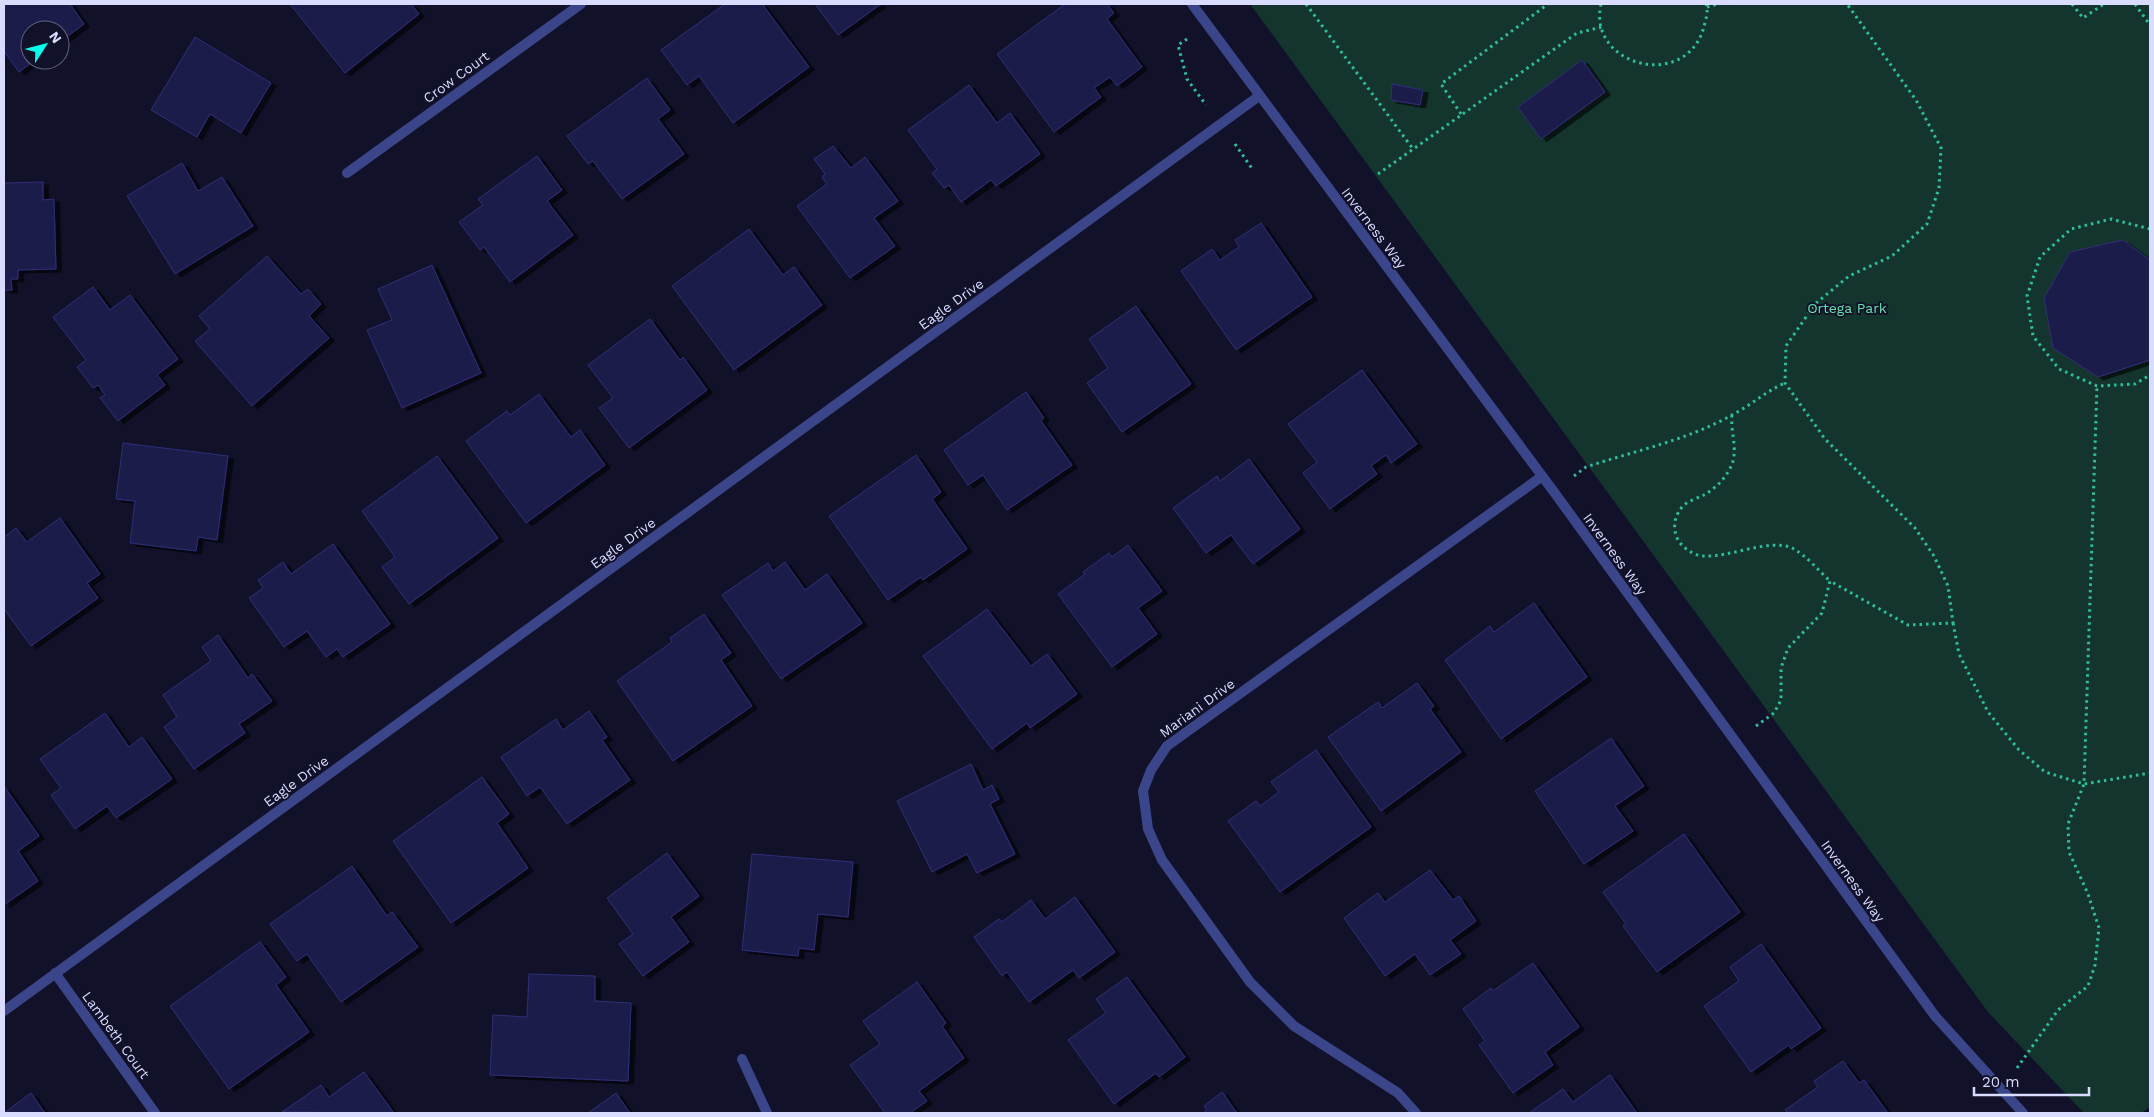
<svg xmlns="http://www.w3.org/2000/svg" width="2154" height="1117" viewBox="0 0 2154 1117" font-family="'Work Sans',sans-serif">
  <defs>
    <filter id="shadow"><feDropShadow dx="5.5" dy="3" stdDeviation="0" flood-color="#0009"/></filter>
  </defs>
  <rect width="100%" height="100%" fill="#11112a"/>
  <path fill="#13352d" d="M1250,4H2150V1107L2141,1113H2084L1988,1012Z"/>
  <path fill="#1d1c4c" stroke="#302e78" filter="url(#shadow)" d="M4,4H70L84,24L60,42V30H30V60H35L19,72L4,51Z
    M290,4H411L419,14L345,73Z
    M725,4H762L809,67L733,123L699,76L687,85L661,50Z
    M815,4H881L838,35Z
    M1065,4H1107L1114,13L1107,19L1142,67L1117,86L1110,77L1094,88L1101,97L1054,132L997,54Z
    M195,37L271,83L241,133L210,114L197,137L151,110Z
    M1582,60L1605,92L1541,139L1518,107Z
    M647,78L670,110L658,119L684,154L622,199L593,161L588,164L567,136Z
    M1392,84L1423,90L1420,105L1391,100Z
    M969,85L997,123L1010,113L1040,154L996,186L991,180L961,202L949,185L944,188L932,173L937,169L908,130Z
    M833,146L851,168L865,157L898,201L874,218L895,246L850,278L797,206L827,184L822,177L825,174L814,159Z
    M537,156L562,190L547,201L573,235L510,282L484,247L480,250L459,222L483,205L478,199Z
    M182,163L198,191L222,177L253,226L175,274L127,196Z
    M43,182V200L54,199L56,269L18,270V279H11L12,290H4V183Z
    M1261,223L1312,297L1236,350L1181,271L1212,249L1220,260L1239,247L1235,240Z
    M749,229L783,275L794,267L822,305L734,370L672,286Z
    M2123,240L2150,260V360L2098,377L2053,348L2044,298L2070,252Z
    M267,256L301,294L308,289L321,304L309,316L329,338L252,406L195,341L210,329L199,316Z
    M432,265L481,373L402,408L367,330L392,320L378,289Z
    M93,287L110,310L130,295L178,359L157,375L165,385L118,421L100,398L105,395L98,385L93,388L77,367L86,360L53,317Z
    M1136,306L1191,384L1122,432L1087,383L1108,368L1089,339Z
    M650,319L680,360L683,357L707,390L629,448L599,408L613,398L588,365Z
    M1362,370L1417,444L1391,463L1386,455L1371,466L1377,474L1330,509L1303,473L1317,462L1288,424Z
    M1026,392L1044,418L1041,421L1072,465L1007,510L983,475L968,485L944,450Z
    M539,394L571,437L580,430L605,465L526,523L466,441L507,411L510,415Z
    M123,443L228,456L217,540L198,537L196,551L130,543L135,501L116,499Z
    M916,455L941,492L932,499L967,549L923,580L921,577L888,600L829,516Z
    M437,456L498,538L409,604L382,567L395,557L362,511Z
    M1249,459L1300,529L1253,564L1231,535L1206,553L1173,508L1217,476L1220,481Z
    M60,518L100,574L87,583L98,598L31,646L4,609V537L16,528L27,542Z
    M333,544L390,624L343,657L337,649L326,657L307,631L284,647L249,598L263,588L258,580L283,562L291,574Z
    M1128,545L1162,591L1138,608L1157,634L1112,667L1058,594L1085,574L1083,572L1109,553L1112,557Z
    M785,562L805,590L827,574L862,623L781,679L722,595L768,563L773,571Z
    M1534,603L1587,677L1501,739L1445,660L1490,626L1494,632Z
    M987,609L1031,666L1047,654L1077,694L1030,728L1027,723L992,749L923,656Z
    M704,614L731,653L721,660L752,706L673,761L617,681L672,642L670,638Z
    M218,635L248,678L252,674L272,701L239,724L245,733L194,769L164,727L177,717L163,695L211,661L202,647Z
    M1417,683L1434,706L1430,709L1461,752L1381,811L1328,737L1378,702L1382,708Z
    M589,711L607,737L602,740L630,780L567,824L540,787L527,796L501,757L556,719L563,730Z
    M105,713L129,747L142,737L172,779L116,818L107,806L75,829L51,795L61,788L40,759Z
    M1611,738L1644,786L1615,806L1633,831L1584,864L1535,791Z
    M1316,750L1371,827L1280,892L1228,821L1256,801L1260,806L1279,792L1271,782Z
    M971,764L983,790L992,785L999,799L990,804L1015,854L977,873L967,854L932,872L897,801Z
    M482,777L509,814L497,823L528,868L451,923L393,841Z
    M4,786L39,836L18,851L38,881L4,905Z
    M1684,834L1740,912L1657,972L1623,926L1626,924L1603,892Z
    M667,853L699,896L671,917L689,942L643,976L619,944L633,934L607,898Z
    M752,854L853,862L848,917L818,914L814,950L799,948L798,956L742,950Z
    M352,866L387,916L392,912L418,947L341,1002L307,954L297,961L270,924Z
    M1430,870L1453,900L1459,896L1476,921L1450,940L1461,954L1430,975L1415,954L1385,976L1344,918L1378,893L1385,902Z
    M1075,897L1115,952L1079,978L1073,970L1029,1002L1007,972L1002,976L974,937L999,919L1002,922L1031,900L1045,919Z
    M260,942L286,977L276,985L309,1032L229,1089L170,1006Z
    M1761,944L1821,1028L1791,1049L1789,1045L1751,1072L1704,1006L1739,981L1730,967Z
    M1533,963L1579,1027L1545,1052L1553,1065L1513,1093L1479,1045L1485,1041L1463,1009L1491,988L1493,991Z
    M529,974L595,976V1001L631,1003L628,1081L490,1075L493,1015L527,1017Z
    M1127,977L1185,1057L1159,1077L1156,1073L1114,1104L1068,1040L1106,1013L1096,999Z
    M917,982L946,1023L942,1026L964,1058L919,1091L927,1101L910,1113H885L850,1065L880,1044L863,1021Z
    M1843,1061L1859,1083L1864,1080L1888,1113H1788L1785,1110L1818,1087L1814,1081Z
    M364,1072L394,1113L282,1112L321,1085L329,1097Z
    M1610,1075L1637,1113H1529L1563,1089L1573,1102Z
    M1222,1092L1237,1113H1203L1207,1110L1204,1106Z
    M31,1093L45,1113H4Z
    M616,1093L630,1113H588Z"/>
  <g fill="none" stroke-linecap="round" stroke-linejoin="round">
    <path stroke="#2fbe9c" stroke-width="3" stroke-dasharray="2.5 4" stroke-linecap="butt" d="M1306,4L1413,149
      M1601,4C1587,65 1683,91 1703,30C1705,22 1709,12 1706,4
      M2072,4L2083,18L2104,4
      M2135,4L2150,25
      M1707,7L1718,4
      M1187,39L1178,45L1187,79L1206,105
      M1461,114L1441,84L1548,4
      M1235,144L1253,170
      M1378,174L1577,33L1602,27
      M2150,229L2111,219L2071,229L2040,257L2027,296L2033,336L2059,369L2097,386L2135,384L2150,375
      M1732,415C1730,431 1738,448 1732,464C1727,477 1716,488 1704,495C1698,498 1690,500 1684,505C1674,515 1672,528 1678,540C1683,548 1693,555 1703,556C1729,558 1769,538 1792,548C1806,555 1819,571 1830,581
      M1574,476L1586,467C1634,451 1688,440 1732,415C1751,405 1765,392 1785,383
      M1953,623L1959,654L1988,712L2019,750L2045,772L2084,784L2150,773
      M1756,726L1774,713L1781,700V668L1788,648L1822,613L1830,581L1908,625L1953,623L1948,586L1934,556L1915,528L1825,439L1785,383L1786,346L1815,304L1849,276L1892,256L1927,224L1939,188L1941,148L1916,100L1847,4
      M2017,1068L2058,1010L2088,986L2095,965L2099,928L2088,894L2069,852L2068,824L2084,784L2097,386"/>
    <path stroke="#3b468a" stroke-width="10" d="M347,173L581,4
      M55,973L155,1113
      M4,1011L1259,96
      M742,1059L767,1113
      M1416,1113L1398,1093L1294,1026L1250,982L1162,860L1148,829L1143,791L1151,770L1167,746L1541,477"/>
    <path stroke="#3b468a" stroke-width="10" d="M1192,4L1554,492L1935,1016L2023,1113"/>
  </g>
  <g text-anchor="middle" stroke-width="4" stroke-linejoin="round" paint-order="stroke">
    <g font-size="14" fill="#dadcff" stroke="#11112a">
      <text transform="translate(456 77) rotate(-36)" y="5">Crow Court</text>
      <text transform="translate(1374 228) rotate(53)" y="5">Inverness Way</text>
      <text transform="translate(951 304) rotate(-36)" y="5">Eagle Drive</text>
      <text transform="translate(623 543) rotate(-36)" y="5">Eagle Drive</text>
      <text transform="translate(1615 554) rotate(54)" y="5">Inverness Way</text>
      <text transform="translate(1197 708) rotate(-36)" y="5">Mariani Drive</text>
      <text transform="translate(296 781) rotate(-36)" y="5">Eagle Drive</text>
      <text transform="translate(1853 881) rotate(54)" y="5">Inverness Way</text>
      <text transform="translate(116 1035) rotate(54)" y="5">Lambeth Court</text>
    </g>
    <g font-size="14" fill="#63e2ab" stroke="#11112a">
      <text x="1847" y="313">Ortega Park</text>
    </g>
  </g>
  <rect width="2154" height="1117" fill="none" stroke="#dadcff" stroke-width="10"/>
  <g transform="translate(45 45) rotate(54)"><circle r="24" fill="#11112a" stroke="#61627f"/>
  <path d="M0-4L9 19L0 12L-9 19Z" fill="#06ffeb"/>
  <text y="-8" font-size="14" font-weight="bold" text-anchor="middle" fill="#dadcff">N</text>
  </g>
  <path d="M1974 1087v8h115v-8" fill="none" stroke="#dadcff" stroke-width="2.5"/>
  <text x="1982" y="1087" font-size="15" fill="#dadcff" stroke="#11112a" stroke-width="4" paint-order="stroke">20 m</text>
</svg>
